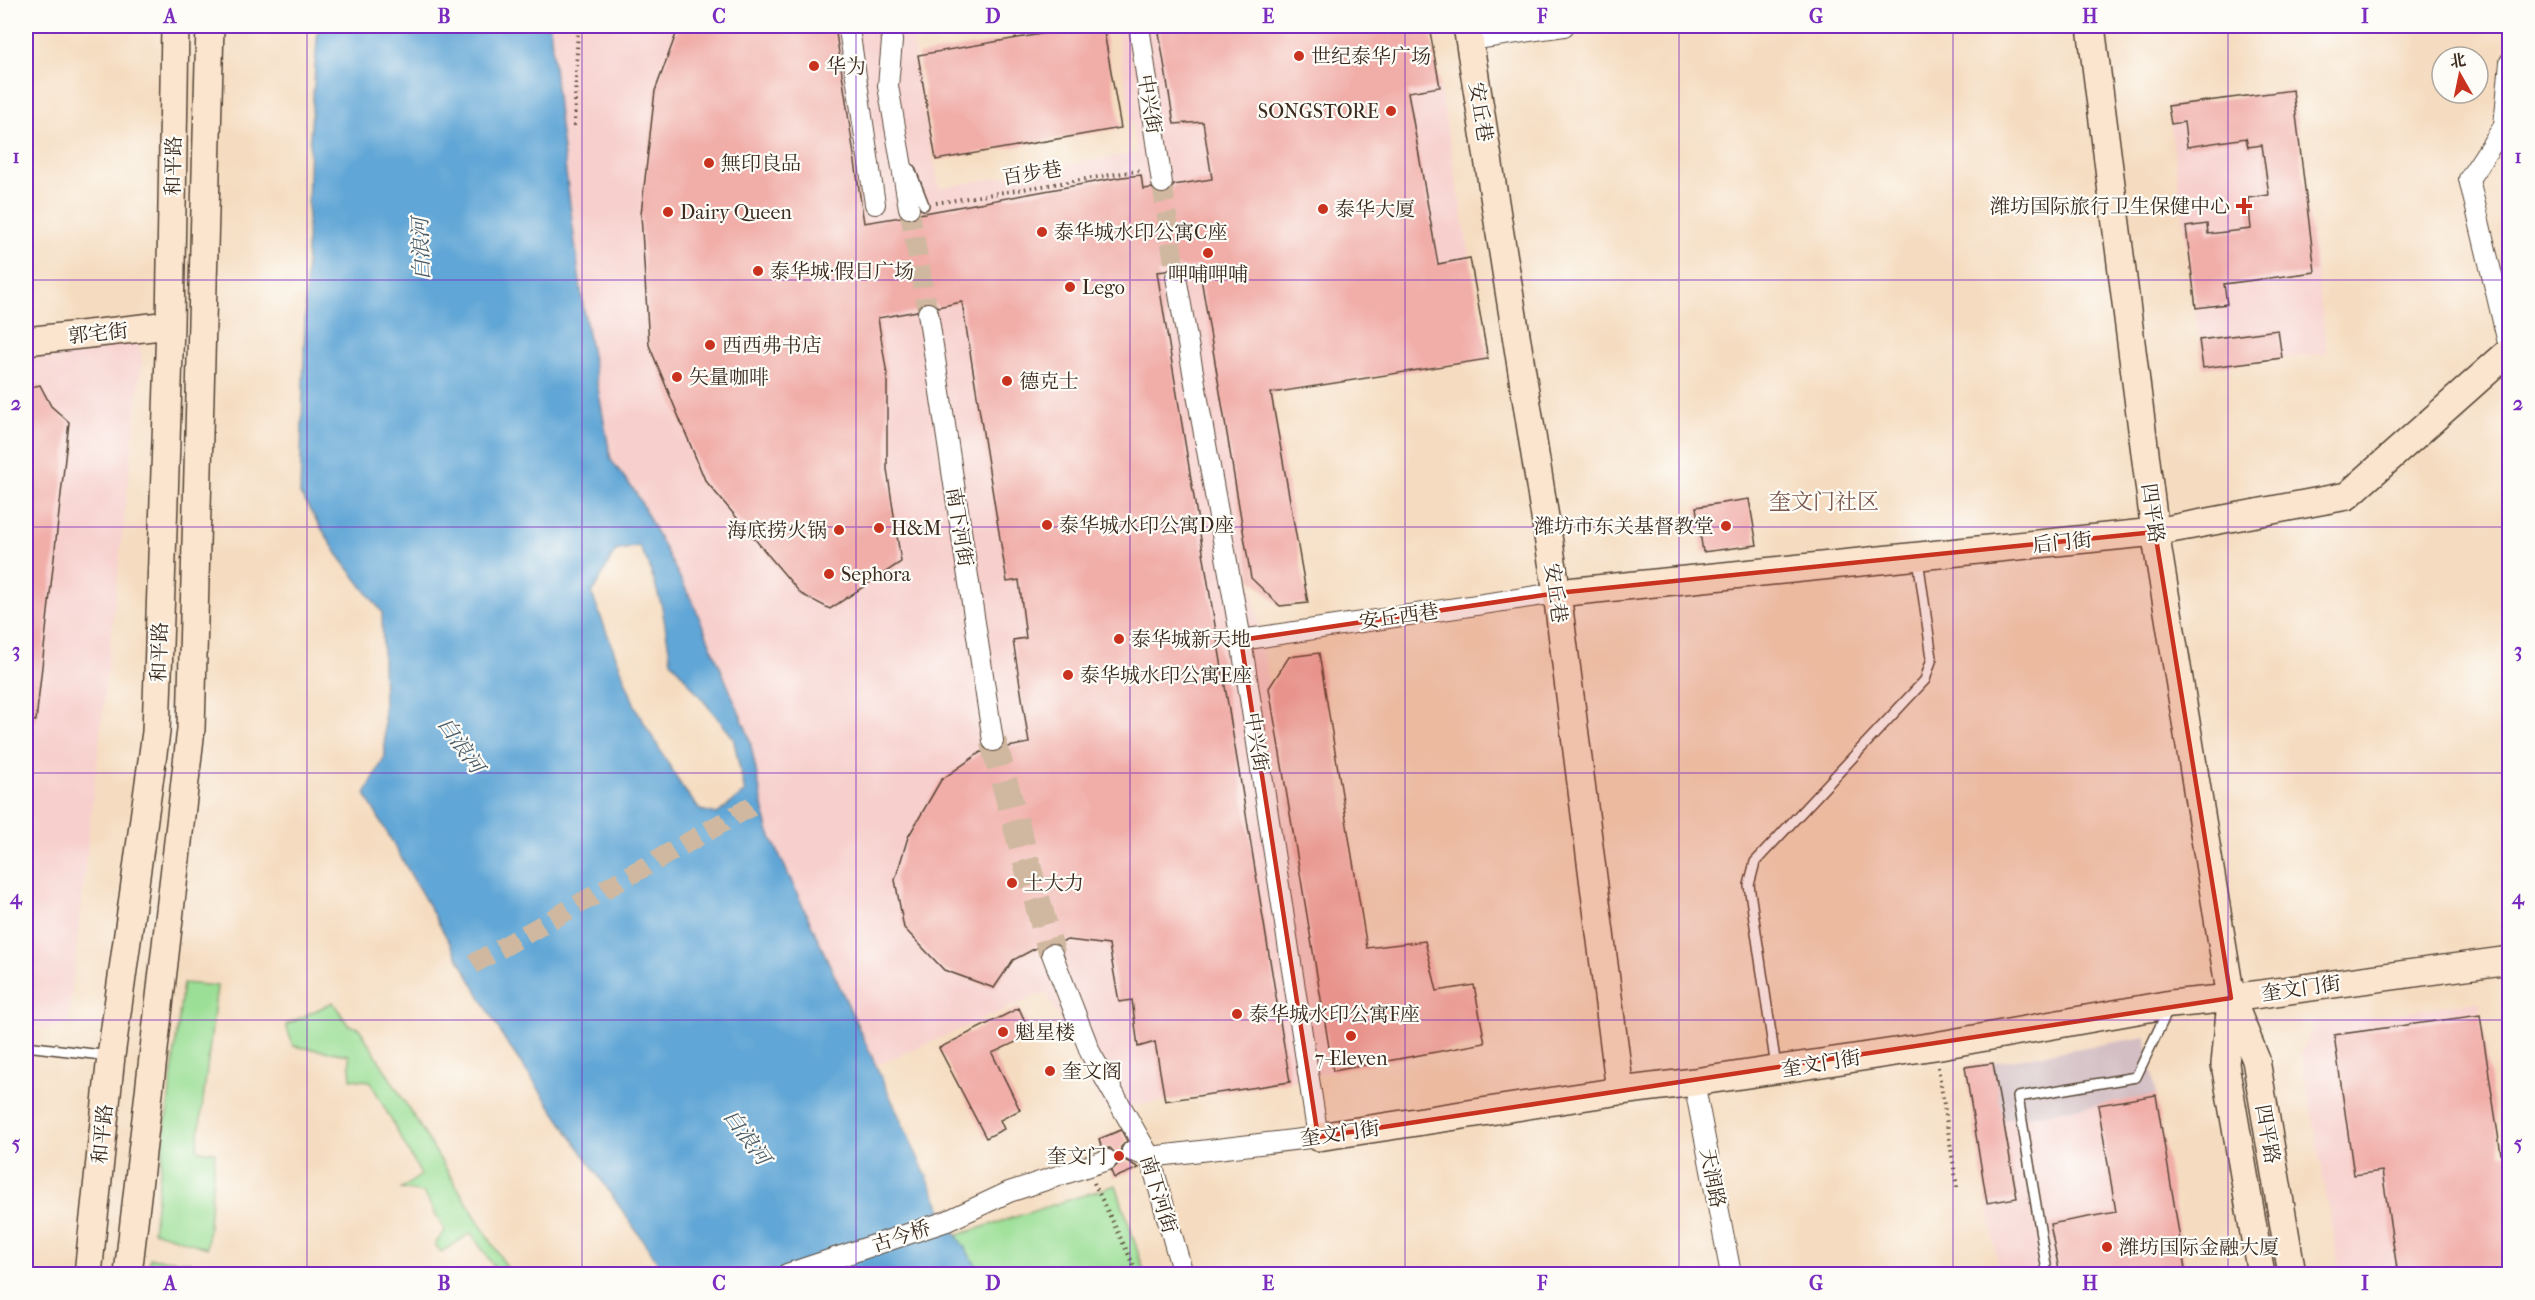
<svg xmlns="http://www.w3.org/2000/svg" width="2535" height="1300" viewBox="0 0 2535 1300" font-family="'IM FELL French Canon','Noto Serif SC',serif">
  <rect width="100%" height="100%" fill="#fdfcf7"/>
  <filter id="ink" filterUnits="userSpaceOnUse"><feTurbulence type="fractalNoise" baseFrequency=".0167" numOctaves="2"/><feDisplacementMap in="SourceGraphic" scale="12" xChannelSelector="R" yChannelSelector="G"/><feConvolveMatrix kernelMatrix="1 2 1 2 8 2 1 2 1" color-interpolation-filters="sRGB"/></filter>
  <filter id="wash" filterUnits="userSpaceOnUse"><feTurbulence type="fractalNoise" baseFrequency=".008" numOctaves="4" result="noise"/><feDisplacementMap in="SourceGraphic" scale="24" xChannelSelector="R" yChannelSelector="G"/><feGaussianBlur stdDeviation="1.35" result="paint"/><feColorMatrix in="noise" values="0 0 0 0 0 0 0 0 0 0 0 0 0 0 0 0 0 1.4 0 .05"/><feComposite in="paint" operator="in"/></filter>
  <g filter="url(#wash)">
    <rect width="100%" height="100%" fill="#f5dcc0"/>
    <path fill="#f7d0cd" d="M550,26H910L939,188L1137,153L1116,26H1429L1488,359L1221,400L1333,1071L1290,1082L1165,1101L1102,1108L1046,992L875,1066L768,830L749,736L694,605L636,494L611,460L583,306L560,126Z
      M2293,90L2327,353L2203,368L2168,106Z
      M137,336L142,358L68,1022L54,1029L26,1025V349Z
      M2479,1001L2501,1154L2509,1274H2340L2301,1053L2314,1025Z
      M2146,1037L2186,1274H1999L1965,1067Z"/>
    <path fill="#d2bec3" d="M2146,1037L2156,1095L2003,1120L1993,1063Z"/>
    <path fill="#9bdf96" stroke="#6b845a" stroke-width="1.5" d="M183,983L217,986L197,1150L215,1152L207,1248L153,1231Z
      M333,1002L348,1025L359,1028L511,1274H499L471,1233L441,1252L435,1244L445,1231L424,1193L401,1189L421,1175L370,1081L351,1079L349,1055L293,1046L286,1025Z
      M1116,1185L1145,1274H982L955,1236Z
      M150,1258L190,1262L189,1274H148Z"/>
    <path fill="#61a6d6" stroke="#4e687a" stroke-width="1.5" fill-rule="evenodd" d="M318,26H550L560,126L583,306L611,460L636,493L694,605L749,736L768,830L947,1221L982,1274H666L505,1040L365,794L385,756L382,612L338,555L300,494L310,138ZM639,546L649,565L662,607L671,661L733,737L745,792L717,814L700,810L682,787L637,711L592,594L615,551Z"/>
    <g id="blocks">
      <path fill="#f1ada8" d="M679,26H835L864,223L901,217L910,220L919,214L1122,177L1141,175L1143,189L1152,188L1157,194L1163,195L1170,192L1174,185L1212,179L1203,122L1174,124L1158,26H1429L1440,87L1408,92L1438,264L1470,258L1488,359L1271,393L1308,603L1280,606L1251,578L1199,266L1184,268L1174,265L1166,271L1157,272L1290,1082L1165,1101L1155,1042L1138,1047L1132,1000L1119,1002L1109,945L1068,940L1040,946L1013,960L994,988L944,970L904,928L895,880L908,837L941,780L981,752L995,753L1003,748L1029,743L1013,640L1026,638L1019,580L1007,582L962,302L938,307L933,302L926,301L920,304L917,311L878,318L887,375V469L901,562L830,609L801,594L705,480L649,345L641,214L655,91Z
        M1088,26H1103L1121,128L936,160L918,55Z
        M2293,90L2315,272L2224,284L2227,304L2196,308L2186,227L2207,224L2208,234L2251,229L2248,198L2269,195L2262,145L2248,147L2246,138L2187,147L2184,122L2171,124L2168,106Z
        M2278,330L2282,358L2203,368L2199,340Z
        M40,385L51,406L69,422L36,721L26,720V388Z
        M1749,499L1757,545L1703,552L1696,507Z
        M1319,653L1367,948L1425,941L1437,991L1474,985L1485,1043L1333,1071L1269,688L1289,657Z
        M1019,1008L1031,1035L992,1053L1020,1110L1000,1120L1004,1129L986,1138L939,1048Z
        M2480,1015L2501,1154L2510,1153V1275H2398L2382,1171L2354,1175L2334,1035Z
        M1993,1063L2017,1198L1987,1203L1965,1067Z
        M2156,1095L2186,1275H2060L2050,1224L2116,1212L2098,1105Z
        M1121,1130L1127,1141L1121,1147L1120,1154L1123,1159L1139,1168L1114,1178L1111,1171L1119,1163L1118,1156L1110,1148L1102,1149L1099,1139Z"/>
    </g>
  </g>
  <g filter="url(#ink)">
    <use href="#blocks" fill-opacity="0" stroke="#574536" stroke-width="1.5"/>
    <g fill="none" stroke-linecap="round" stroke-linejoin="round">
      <path stroke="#d0b8a0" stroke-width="20" stroke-dasharray="20 10" stroke-linecap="butt" d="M1162,183L1176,277
        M909,208L928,313
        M473,964L752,806"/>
      <path stroke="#d0b8a0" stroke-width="27" stroke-dasharray="27 14" stroke-linecap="butt" d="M993,741L1052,954"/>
      <g stroke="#574536" stroke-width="12">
        <path id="lane" d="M910,169L924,205
          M26,1046L110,1056
          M1776,1067L1749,885L1755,862L1925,680L1932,658L1918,559
          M2046,1265L2018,1097L2136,1077L2169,1008"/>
      </g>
      <g stroke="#574536" stroke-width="22">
        <path id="street" d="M890,26L892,41L888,86L909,208
          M1139,26L1162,183
          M849,29L875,204
          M1470,40L1564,26
          M2510,62L2504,126L2469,179L2510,351
          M928,313L993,741
          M1241,640L1557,593
          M1052,954L1091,1054L1150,1157L1183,1274
          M1694,1082L1731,1274
          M1132,1151L1150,1157L1318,1137L1241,640L1176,277
          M787,1274L947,1221L1009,1192L1107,1160"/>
      </g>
      <g stroke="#574536" stroke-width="30">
        <path id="secondary" d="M1467,26L1557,593L1620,1091
          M2091,26L2155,532L2231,998L2256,1060L2292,1274
          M26,341L170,325
          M1557,593L2155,532L2347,496L2510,351
          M2231,1002L2225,1064L2261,1274
          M1318,1137L1620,1091L1694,1082L1935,1046L2171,1004L2231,998L2510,960
          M88,1274L111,1056L156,732L170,325L175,26
          M128,1274L191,729L210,26"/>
      </g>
      <path stroke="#574536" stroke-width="4" stroke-dasharray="1.5 4.5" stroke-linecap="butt" d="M574,126L578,26
        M936,203L1142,170
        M1938,1067L1957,1187
        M1094,1183L1138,1274"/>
      <use href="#lane" stroke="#fff" stroke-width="9"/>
      <use href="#street" stroke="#fff" stroke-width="20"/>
      <use href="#secondary" stroke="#fbe5cf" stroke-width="27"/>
    </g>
  </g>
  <path fill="#c8321e" fill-opacity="0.2" stroke="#c8321e" stroke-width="4.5" stroke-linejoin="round" d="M2155,532L2231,998L1318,1137L1241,640L1557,593Z"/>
  <path fill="none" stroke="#7b2cbf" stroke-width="1.5" stroke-opacity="0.55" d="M307,26V1274M582,26V1274M856,26V1274M1130,26V1274M1405,26V1274M1679,26V1274M1953,26V1274M2228,26V1274M26,280H2510M26,527H2510M26,773H2510M26,1020H2510"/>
  <g fill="#c8321e" stroke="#fdfcf7" stroke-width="2">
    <circle cx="1299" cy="56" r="6"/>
    <circle cx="814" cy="66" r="6"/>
    <circle cx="1391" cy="111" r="6"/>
    <circle cx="709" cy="163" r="6"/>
    <path d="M2241 197h6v6h6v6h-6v6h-6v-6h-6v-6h6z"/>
    <circle cx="1323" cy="209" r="6"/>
    <circle cx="668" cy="212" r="6"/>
    <circle cx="1042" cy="232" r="6"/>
    <circle cx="1208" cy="253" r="6"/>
    <circle cx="758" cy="271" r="6"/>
    <circle cx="1070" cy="287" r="6"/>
    <circle cx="710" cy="345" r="6"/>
    <circle cx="677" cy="377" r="6"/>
    <circle cx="1007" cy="381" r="6"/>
    <circle cx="1047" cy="525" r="6"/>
    <circle cx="1726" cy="526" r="6"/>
    <circle cx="879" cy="528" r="6"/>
    <circle cx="839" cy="530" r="6"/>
    <circle cx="829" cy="574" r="6"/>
    <circle cx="1119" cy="639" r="6"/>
    <circle cx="1068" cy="675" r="6"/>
    <circle cx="1012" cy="883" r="6"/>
    <circle cx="1237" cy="1014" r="6"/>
    <circle cx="1003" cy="1032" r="6"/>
    <circle cx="1351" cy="1036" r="6"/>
    <circle cx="1050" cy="1071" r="6"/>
    <circle cx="1119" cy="1156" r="6"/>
    <circle cx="2107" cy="1247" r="6"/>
  </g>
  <g text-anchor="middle" stroke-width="4.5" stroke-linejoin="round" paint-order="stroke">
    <g font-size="20" fill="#3b2a1e" stroke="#fdfcf7" text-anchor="start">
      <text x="1311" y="63">世纪泰华广场</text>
      <text x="826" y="73">华为</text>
      <text x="1379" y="118" text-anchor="end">SONGSTORE</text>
      <text x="721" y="170">無印良品</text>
      <text x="2230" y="213" text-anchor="end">潍坊国际旅行卫生保健中心</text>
      <text x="1335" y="216">泰华大厦</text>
      <text x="680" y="219">Dairy Queen</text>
      <text x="1054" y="239">泰华城水印公寓C座</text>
      <text x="770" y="278">泰华城·假日广场</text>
      <text x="1208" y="281" text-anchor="middle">呷哺呷哺</text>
      <text x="1082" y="294">Lego</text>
      <text x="722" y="352">西西弗书店</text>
      <text x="689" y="384">矢量咖啡</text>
      <text x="1019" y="388">德克士</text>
      <text x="1059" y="532">泰华城水印公寓D座</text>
      <text x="1714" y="533" text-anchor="end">潍坊市东关基督教堂</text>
      <text x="891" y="535">H&amp;M</text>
      <text x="827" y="537" text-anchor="end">海底捞火锅</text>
      <text x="841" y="581">Sephora</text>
      <text x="1131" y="646">泰华城新天地</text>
      <text x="1080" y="682">泰华城水印公寓E座</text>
      <text x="1024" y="890">土大力</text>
      <text x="1249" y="1021">泰华城水印公寓F座</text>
      <text x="1015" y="1039">魁星楼</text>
      <text x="1351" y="1065" text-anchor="middle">7-Eleven</text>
      <text x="1062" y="1078">奎文阁</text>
      <text x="1107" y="1163" text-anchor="end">奎文门</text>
      <text x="2119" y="1254">潍坊国际金融大厦</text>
    </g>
    <g font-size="20" fill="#3b2a1e" stroke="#fdfcf7">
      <text transform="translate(1150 104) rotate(81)" y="7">中兴街</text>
      <text transform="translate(1481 112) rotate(81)" y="7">安丘巷</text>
      <text transform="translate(173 166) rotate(-89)" y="7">和平路</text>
      <text transform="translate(1032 173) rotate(-9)" y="7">百步巷</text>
      <text transform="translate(98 333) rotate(-6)" y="7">郭宅街</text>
      <text transform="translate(2153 513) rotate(82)" y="7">四平路</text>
      <text transform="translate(960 527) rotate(81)" y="7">南下河街</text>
      <text transform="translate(2062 542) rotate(-6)" y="7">后门街</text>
      <text transform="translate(1556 593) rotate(82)" y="7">安丘巷</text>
      <text transform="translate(1399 616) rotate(-8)" y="7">安丘西巷</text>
      <text transform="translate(159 652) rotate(-88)" y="7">和平路</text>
      <text transform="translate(1257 742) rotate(81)" y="7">中兴街</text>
      <text transform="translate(2301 988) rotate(-8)" y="7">奎文门街</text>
      <text transform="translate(1821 1063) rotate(-9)" y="7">奎文门街</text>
      <text transform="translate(1340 1133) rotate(-8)" y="7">奎文门街</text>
      <text transform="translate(102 1134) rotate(-84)" y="7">和平路</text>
      <text transform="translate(2268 1134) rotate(80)" y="7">四平路</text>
      <text transform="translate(1713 1178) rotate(79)" y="7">天润路</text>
      <text transform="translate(1159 1194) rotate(73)" y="7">南下河街</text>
      <text transform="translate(901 1236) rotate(-18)" y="7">古今桥</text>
    </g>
    <g font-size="21" font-style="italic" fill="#4a5c68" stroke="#fdfcf7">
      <text transform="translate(421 249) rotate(-92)" y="7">白浪河</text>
      <text transform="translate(461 745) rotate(55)" y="7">白浪河</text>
      <text transform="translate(747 1137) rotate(54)" y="7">白浪河</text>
    </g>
    <g font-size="22" fill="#7b584e" stroke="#fdfcf7">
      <text x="1824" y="509">奎文门社区</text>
    </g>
  </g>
  <rect width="2535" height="1300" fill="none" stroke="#fdfcf7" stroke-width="66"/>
  <g transform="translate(2460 75) rotate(351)"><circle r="28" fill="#fdfcf7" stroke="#afa8a0" stroke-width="1.5"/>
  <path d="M0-4.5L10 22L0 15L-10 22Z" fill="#c8321e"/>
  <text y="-9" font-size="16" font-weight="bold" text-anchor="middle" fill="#3b2a1e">北</text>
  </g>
  <rect x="33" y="33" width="2469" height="1234" fill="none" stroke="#7b2cbf" stroke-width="2"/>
  <g font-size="20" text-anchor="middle" font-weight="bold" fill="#7b2cbf">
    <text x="170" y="23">A</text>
    <text x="444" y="23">B</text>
    <text x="719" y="23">C</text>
    <text x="993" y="23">D</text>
    <text x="1268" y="23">E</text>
    <text x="1542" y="23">F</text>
    <text x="1816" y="23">G</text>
    <text x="2090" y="23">H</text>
    <text x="2365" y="23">I</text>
    <text x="16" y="163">1</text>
    <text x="2518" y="163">1</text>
    <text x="16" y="410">2</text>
    <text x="2518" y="410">2</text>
    <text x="16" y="657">3</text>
    <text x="2518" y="657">3</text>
    <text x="16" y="904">4</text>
    <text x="2518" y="904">4</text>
    <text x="16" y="1150">5</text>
    <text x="2518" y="1150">5</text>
    <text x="170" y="1290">A</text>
    <text x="444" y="1290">B</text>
    <text x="719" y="1290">C</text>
    <text x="993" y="1290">D</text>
    <text x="1268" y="1290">E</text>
    <text x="1542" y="1290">F</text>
    <text x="1816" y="1290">G</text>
    <text x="2090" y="1290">H</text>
    <text x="2365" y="1290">I</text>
  </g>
</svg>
